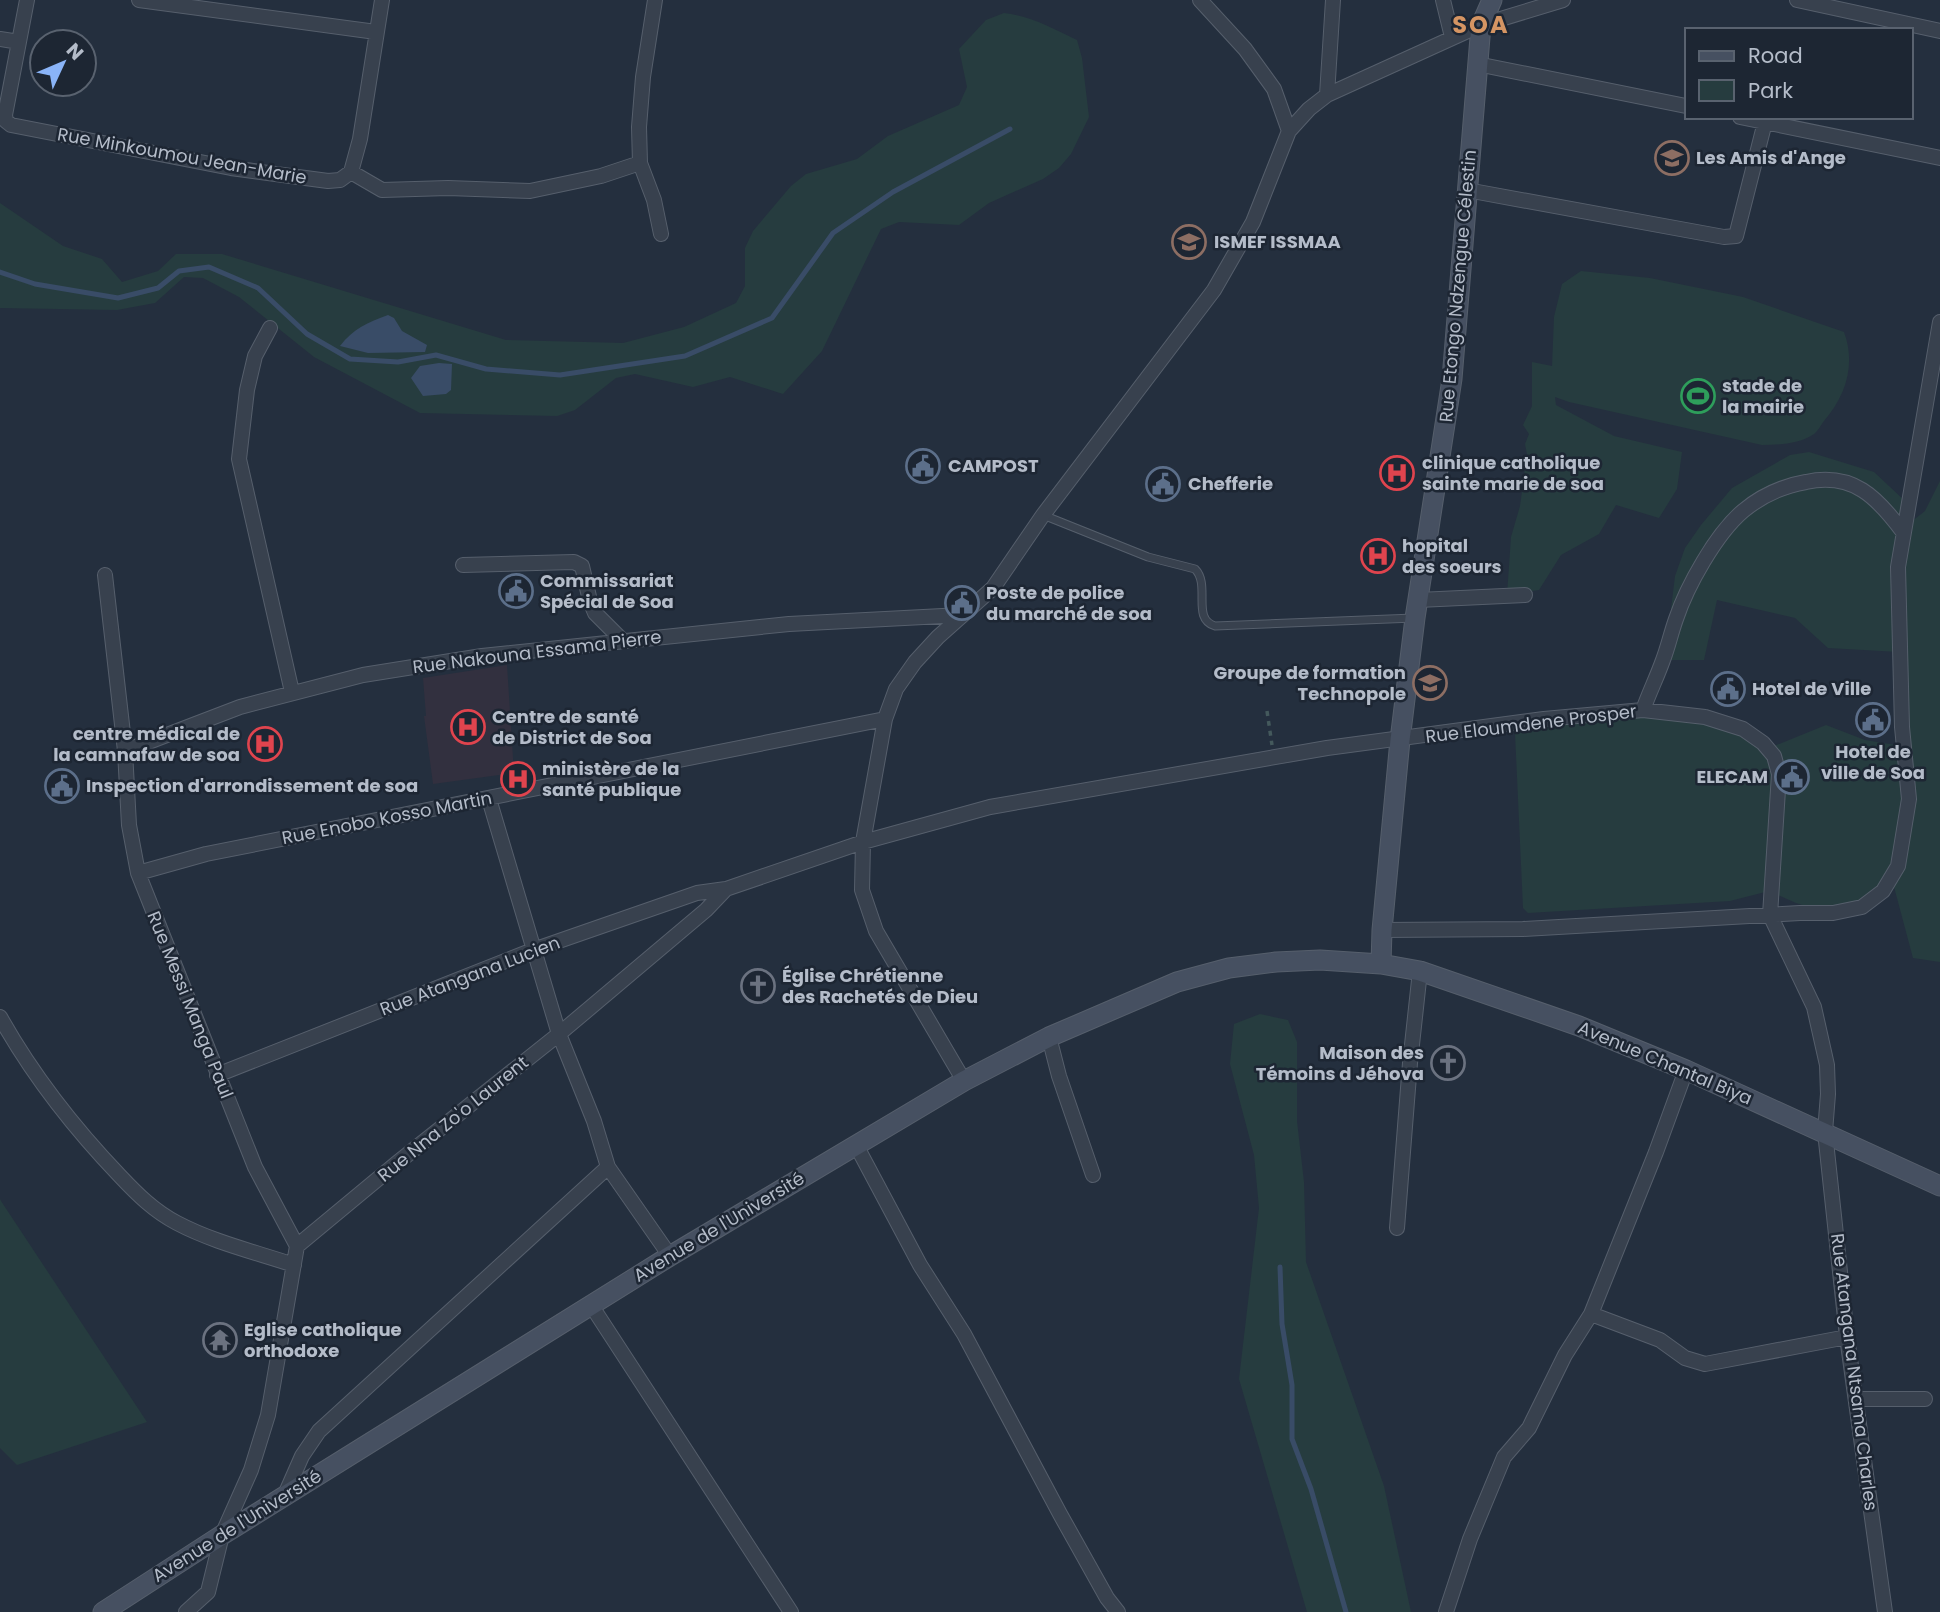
<svg xmlns="http://www.w3.org/2000/svg" width="1940" height="1612" viewBox="0 0 1940 1612" font-family="Poppins,sans-serif">
  <rect width="100%" height="100%" fill="#242f3e"/>
  <path fill="#32303f" d="M507,665L514,773L433,784L424,716H426L423,678Z"/>
  <path fill="#263c3f" d="M1004,13C1031,16 1052,28 1077,40L1082,58L1089,117L1071,154L1059,168L1043,179L989,203L959,225L899,222L881,229L822,351L783,394L730,377L693,387L635,374L616,378L575,410L557,416L420,413L314,357L239,297L203,278L184,277L155,303L117,310L0,308V203L63,246L102,259L122,282L158,271L176,254H222L506,340L623,343L684,327L736,303L745,286V248L753,231L791,186L806,174L857,159L888,136L959,105L967,87L959,49L986,20Z
    M1581,271L1650,278L1743,297L1844,332C1856,364 1846,396 1824,421C1821,425 1818,431 1814,434C1799,444 1779,445 1762,445L1569,402L1555,397L1556,405L1614,436L1682,452L1677,489L1659,518L1616,505L1599,534L1561,555L1539,590L1507,595L1511,537L1520,506L1527,454L1525,444L1529,434L1523,425L1532,406V362L1552,366L1554,317L1562,284Z
    M1809,452L1874,472L1905,501L1902,529L1925,511L1940,481V962L1913,958L1893,883L1871,905L1828,913L1796,903L1769,891L1730,901L1528,913L1523,908L1515,733L1542,715L1652,706L1774,746L1826,725L1865,740L1902,746L1899,652L1828,648L1795,618L1717,600L1704,660H1670L1668,634L1675,576L1685,548L1701,525L1732,488L1790,455Z
    M1260,1014L1288,1020L1297,1042V1121L1304,1182L1306,1262L1384,1486L1411,1612H1307L1239,1379L1259,1208L1254,1155L1230,1064L1234,1024Z
    M0,1199L1,1201L147,1422L17,1465L0,1448Z"/>
  <path fill="#394c67" d="M388,315L394,318L402,331L427,345L425,352L368,353L340,346C353,329 368,322 388,315Z
    M439,363L452,364L451,390L446,394L423,396L411,378L420,366Z"/>
  <g fill="none" stroke-linecap="round" stroke-linejoin="round">
    <path stroke="#394c67" stroke-width="5" d="M0,272L35,284L118,298L158,288L179,271L209,267L258,288L307,334L350,359L398,362L436,355L486,369L560,375L685,356L772,318L833,233L893,192L1010,129
      M1280,1267L1282,1324L1292,1385V1439L1311,1489L1346,1612"/>
    <g stroke="#565f6c" stroke-width="9">
      <path id="lane" d="M1043,515L1148,557L1195,569C1211,585 1191,619 1215,626L1414,618"/>
    </g>
    <g stroke="#565f6c" stroke-width="16">
      <path id="street" d="M27,0L5,115L6,121L11,125L231,168L328,181L340,180L351,172L360,139L382,0
        M139,0L376,32
        M655,0L643,77L639,127L640,163L654,200L661,234
        M1200,0L1245,49L1274,89L1289,131
        M1443,0L1452,37
        M1797,0L1940,31
        M0,39L19,42
        M1477,64L1686,106
        M1327,95L1333,0
        M1740,117L1940,158
        M351,172L382,190L448,188L530,191L601,176L640,163
        M1467,190L1724,237L1736,236L1765,122
        M270,328L255,356L247,390L239,459L292,692
        M463,565L574,562L582,566L590,601L595,613L623,641
        M105,575L125,751L129,825L138,873L255,1167L297,1246
        M1418,600L1525,595
        M1643,710C1649,693 1657,677 1663,660C1668,647 1671,633 1676,619C1687,586 1716,534 1743,511C1761,496 1783,486 1806,482C1853,472 1877,497 1903,532
        M125,751L240,707L363,675L482,656L789,624L962,615
        M489,799L559,1034L594,1121L608,1167L670,1256
        M138,873L206,854L885,719
        M1382,930L1523,929L1800,913H1833L1862,907L1883,891L1898,866L1909,799L1902,727L1898,567L1940,322
        M0,1017C32,1074 74,1128 120,1176C137,1194 154,1211 177,1223C213,1242 255,1252 294,1265
        M1049,1037L1059,1076L1093,1175
        M217,1075L533,950L697,893L726,889
        M964,1081L876,931L862,890L863,842L885,719L896,689L915,662L938,637L993,588L1043,515L1214,290L1253,222L1289,131L1309,109L1327,95L1481,25L1563,0
        M856,1145L920,1265L964,1334L1060,1514L1107,1598L1118,1612
        M1397,1228L1410,1063L1420,971
        M591,1305L791,1612
        M1591,1314L1660,1340L1685,1358L1705,1364L1847,1337
        M1856,1399H1925
        M284,1497L302,1456L319,1431L608,1167
        M186,1612L208,1592L222,1535L251,1470L268,1415L297,1246L397,1163L559,1034L706,910L726,889L863,842L990,807L1327,748L1544,719L1643,710L1705,717L1743,729L1763,743L1774,756L1779,774L1770,915L1814,1007L1827,1065L1828,1094L1825,1132L1847,1337L1885,1612
        M1446,1612L1470,1539L1504,1457L1529,1428L1565,1355L1591,1314L1656,1152L1686,1070"/>
    </g>
    <g stroke="#565f6c" stroke-width="21">
      <path id="secondary" d="M1381,964L1382,930L1400,740L1415,618L1452,379L1481,25L1492,0
        M103,1612L222,1535L670,1256L964,1081L1049,1037L1177,982L1229,968L1276,962L1320,960L1381,964L1420,971L1579,1026L1686,1070L1940,1186"/>
    </g>
    <path stroke="#44595c" stroke-width="3.5" stroke-dasharray="5 5" stroke-linecap="butt" d="M1267,711L1272,745"/>
    <use href="#lane" stroke="#38414e" stroke-width="7"/>
    <use href="#street" stroke="#38414e" stroke-width="14"/>
    <use href="#secondary" stroke="#465061" stroke-width="19"/>
  </g>
  <defs>
    <g id="school-ring" transform="scale(1.75)"><circle r="9.5" fill="#1d2633" stroke="#8d6e63" stroke-width="1.5"/><path d="M0-5L7-2L0 1L-7-2ZM-4 1L0 2.5L4 1V4Q0 6-4 4Z" fill="#8d6e63"/></g>
    <g id="stadium-ring" transform="scale(1.75)"><circle r="9.5" fill="#1d2633" stroke="#2e9e5b" stroke-width="1.5"/><path d="M0-5a6.5 5 0 1 0 0 10a6.5 5 0 1 0 0-10ZM-3.5-1.8h7v3.6h-7Z" fill="#2e9e5b"/></g>
    <g id="civic-ring" transform="scale(1.75)"><circle r="9.5" fill="#1d2633" stroke="#5c6f8a" stroke-width="1.5"/><path d="M-.6-6.5H3V-4.5H.6V-3L4-1V1h2V6H-6V1h2V-1L-.6-3ZM-1.2 2.5V6h2.4V2.5Z" fill="#5c6f8a"/></g>
    <g id="hospital-ring" transform="scale(1.75)"><circle r="9.5" fill="#1d2633" stroke="#e0444e" stroke-width="1.5"/><path d="M-5-5h3v3.5h4V-5h3V5h-3V1.5h-4V5h-3Z" fill="#e0444e"/></g>
    <g id="church-ring" transform="scale(1.75)"><circle r="9.5" fill="#1d2633" stroke="#6b7280" stroke-width="1.5"/><path d="M-1.2-6h2.4v3.5h3.3v2.4h-3.3V6h-2.4V-.1h-3.3v-2.4h3.3Z" fill="#6b7280"/></g>
    <g id="temple-ring" transform="scale(1.75)"><circle r="9.5" fill="#1d2633" stroke="#6b7280" stroke-width="1.5"/><path d="M0-6L5-2H3V0L6.5 2.5H4V6H1.5V3h-3V6H-4V2.5H-6.5L-3 0V-2H-5Z" fill="#6b7280"/></g>
  </defs>
  <g fill-rule="evenodd">
    <use href="#school-ring" x="1672" y="158"/>
    <use href="#school-ring" x="1189" y="242"/>
    <use href="#stadium-ring" x="1698" y="396"/>
    <use href="#civic-ring" x="923" y="466"/>
    <use href="#hospital-ring" x="1397" y="473"/>
    <use href="#civic-ring" x="1163" y="484"/>
    <use href="#hospital-ring" x="1378" y="556"/>
    <use href="#civic-ring" x="516" y="591"/>
    <use href="#civic-ring" x="962" y="603"/>
    <use href="#school-ring" x="1430" y="683"/>
    <use href="#civic-ring" x="1728" y="689"/>
    <use href="#civic-ring" x="1873" y="720"/>
    <use href="#hospital-ring" x="468" y="727"/>
    <use href="#hospital-ring" x="265" y="744"/>
    <use href="#civic-ring" x="1792" y="777"/>
    <use href="#hospital-ring" x="518" y="779"/>
    <use href="#civic-ring" x="62" y="786"/>
    <use href="#church-ring" x="758" y="986"/>
    <use href="#church-ring" x="1448" y="1063"/>
    <use href="#temple-ring" x="220" y="1340"/>
  </g>
  <g text-anchor="middle" stroke-width="5" stroke-linejoin="round" paint-order="stroke">
    <g font-size="18" fill="#b4bcc9" stroke="#1d2633">
      <text transform="translate(182 156) rotate(10)" y="6">Rue Minkoumou Jean-Marie</text>
      <text transform="translate(1458 286) rotate(-85)" y="6">Rue Etongo Ndzengue Célestin</text>
      <text transform="translate(537 652) rotate(-7)" y="6">Rue Nakouna Essama Pierre</text>
      <text transform="translate(1531 724) rotate(-7)" y="6">Rue Eloumdene Prosper</text>
      <text transform="translate(387 818) rotate(-11)" y="6">Rue Enobo Kosso Martin</text>
      <text transform="translate(470 976) rotate(-21)" y="6">Rue Atangana Lucien</text>
      <text transform="translate(190 1005) rotate(68)" y="6">Rue Messi Manga Paul</text>
      <text transform="translate(1665 1063) rotate(23)" y="6">Avenue Chantal Biya</text>
      <text transform="translate(453 1119) rotate(-39)" y="6">Rue Nna Zo'o Laurent</text>
      <text transform="translate(719 1227) rotate(-31)" y="6">Avenue de l'Université</text>
      <text transform="translate(1854 1372) rotate(83)" y="6">Rue Atangana Ntsama Charles</text>
      <text transform="translate(237 1526) rotate(-32)" y="6">Avenue de l'Université</text>
    </g>
    <g font-size="18" font-weight="bold" fill="#b4bcc9" stroke="#1d2633" text-anchor="start">
      <text x="1696" y="164">Les Amis d'Ange</text>
      <text x="1214" y="248">ISMEF ISSMAA</text>
      <text x="1722" y="392">stade de<tspan x="1722" dy="21">la mairie</tspan></text>
      <text x="1422" y="469">clinique catholique<tspan x="1422" dy="21">sainte marie de soa</tspan></text>
      <text x="948" y="472">CAMPOST</text>
      <text x="1188" y="490">Chefferie</text>
      <text x="1402" y="552">hopital<tspan x="1402" dy="21">des soeurs</tspan></text>
      <text x="540" y="587">Commissariat<tspan x="540" dy="21">Spécial de Soa</tspan></text>
      <text x="986" y="599">Poste de police<tspan x="986" dy="21">du marché de soa</tspan></text>
      <text x="1406" y="679" text-anchor="end">Groupe de formation<tspan x="1406" dy="21">Technopole</tspan></text>
      <text x="1752" y="695">Hotel de Ville</text>
      <text x="492" y="723">Centre de santé<tspan x="492" dy="21">de District de Soa</tspan></text>
      <text x="240" y="740" text-anchor="end">centre médical de<tspan x="240" dy="21">la camnafaw de soa</tspan></text>
      <text x="1873" y="758" text-anchor="middle">Hotel de<tspan x="1873" dy="21">ville de Soa</tspan></text>
      <text x="542" y="775">ministère de la<tspan x="542" dy="21">santé publique</tspan></text>
      <text x="1768" y="783" text-anchor="end">ELECAM</text>
      <text x="86" y="792">Inspection d'arrondissement de soa</text>
      <text x="782" y="982">Église Chrétienne<tspan x="782" dy="21">des Rachetés de Dieu</tspan></text>
      <text x="1424" y="1059" text-anchor="end">Maison des<tspan x="1424" dy="21">Témoins d Jéhova</tspan></text>
      <text x="244" y="1336">Eglise catholique<tspan x="244" dy="21">orthodoxe</tspan></text>
    </g>
    <g font-size="24" font-weight="bold" letter-spacing="2" fill="#d59563" stroke="#1d2633">
      <text x="1481" y="33">SOA</text>
    </g>
  </g>
  <rect x="1685" y="28" width="228" height="91" fill="#1d2633" stroke="#59626f" stroke-width="2"/>
  <rect x="1699" y="51" width="35" height="10" fill="#465061" stroke="#59626f" stroke-width="2"/>
  <text x="1748" y="63" font-size="21" fill="#b4bcc9">Road</text>
  <rect x="1699" y="80" width="35" height="21" fill="#263c3f" stroke="#59626f" stroke-width="2"/>
  <text x="1748" y="98" font-size="21" fill="#b4bcc9">Park</text>
  <g transform="translate(63 63) rotate(46)"><circle r="33" fill="#1d2633" stroke="#59626f" stroke-width="2"/>
  <path d="M0-5L12 26L0 18L-12 26Z" fill="#8ab4f8"/>
  <text y="-10" font-size="19" font-weight="bold" text-anchor="middle" fill="#b4bcc9">N</text>
  </g>
</svg>
